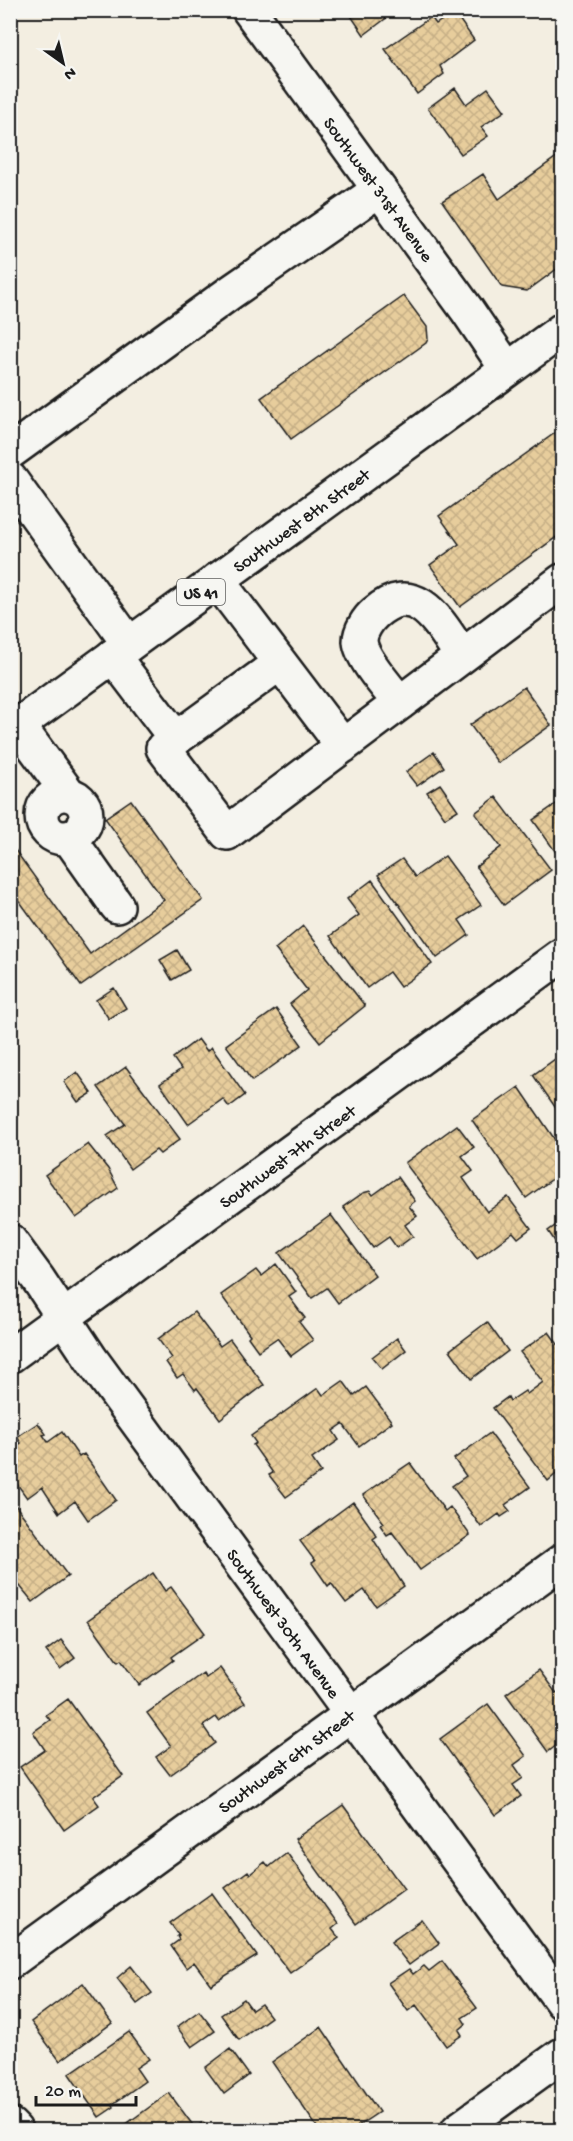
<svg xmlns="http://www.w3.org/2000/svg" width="573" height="2141" viewBox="0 0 573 2141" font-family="'Gochi Hand',sans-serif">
  <defs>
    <pattern id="building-cross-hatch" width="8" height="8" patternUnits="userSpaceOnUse" patternTransform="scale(1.5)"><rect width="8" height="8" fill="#e7cd9c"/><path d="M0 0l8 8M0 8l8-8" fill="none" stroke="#c6af86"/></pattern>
  </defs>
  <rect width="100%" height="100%" fill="#f3eee1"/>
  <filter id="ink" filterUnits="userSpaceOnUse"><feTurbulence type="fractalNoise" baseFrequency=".0167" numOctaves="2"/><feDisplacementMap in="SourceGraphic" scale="12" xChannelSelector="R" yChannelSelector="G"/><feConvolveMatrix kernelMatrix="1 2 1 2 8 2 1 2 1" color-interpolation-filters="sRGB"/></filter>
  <g filter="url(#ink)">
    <path fill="url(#building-cross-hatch)" stroke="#1c1c1c" stroke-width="1.5" d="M347,10H397L364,35Z
      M454,12L474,40L440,66L444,74L417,94L385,49L431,17L436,24Z
      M455,88L466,104L488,88L505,111L481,127L488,136L461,154L428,108Z
      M562,153V265L527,291L502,287L442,201L483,174L499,199Z
      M404,296L427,327L428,339L426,343L291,439L261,398Z
      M562,428V533L460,607L430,565L459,544L439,516Z
      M524,687L551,725L498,763L470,725Z
      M434,752L444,767L417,786L406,772Z
      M440,784L458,810L445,818L427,792Z
      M496,797L551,870L504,905L476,867L501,847L475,813Z
      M131,800L203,900L81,986L10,888V843L90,954L164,900L105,818Z
      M562,800V856L560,858L533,820Z
      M445,856L481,905L459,920L469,935L437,958L378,875L402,859L415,877Z
      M372,880L432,964L400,987L389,972L367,988L330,936L359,915L347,899Z
      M303,926L365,1006L320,1042L290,1004L307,990L275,949Z
      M177,950L189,970L172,980L160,960Z
      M114,988L126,1008L109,1019L96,1000Z
      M276,1009L302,1045L252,1081L226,1045Z
      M198,1039L207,1051L211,1047L245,1095L229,1107L223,1099L188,1124L160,1084L181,1069L173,1058Z
      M562,1054V1117L533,1075Z
      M126,1067L180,1139L160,1154L156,1150L130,1169L107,1136L125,1124L98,1087Z
      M77,1072L92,1093L78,1102L64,1082Z
      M519,1087L562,1150V1172L526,1198L472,1120Z
      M457,1125L474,1147L462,1156L473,1171L463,1178L487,1212L508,1197L531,1228L518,1238L513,1232L477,1259L405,1163Z
      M88,1144L108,1169L118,1188L76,1218L45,1175Z
      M398,1177L415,1201L409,1206L417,1216L405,1225L413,1236L397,1248L389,1237L373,1248L343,1207L363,1193L370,1191L373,1195Z
      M331,1215L375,1275L338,1303L327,1288L312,1298L279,1253Z
      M562,1221V1252L548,1231Z
      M276,1264L296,1292L289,1297L305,1318L299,1322L313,1340L291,1356L277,1338L258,1351L248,1337L250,1335L221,1295L256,1270L261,1276Z
      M194,1312L220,1346L230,1339L264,1385L220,1419L197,1388L195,1390L183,1374L177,1378L166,1362L172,1358L158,1339Z
      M487,1322L508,1351L471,1379L450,1350Z
      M549,1332L562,1350V1469L548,1481L493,1408L508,1397L510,1401L525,1391L527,1394L543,1382L520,1352Z
      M397,1338L406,1350L382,1369L372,1357Z
      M343,1381L354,1396L366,1387L392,1422L359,1446L343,1424L333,1431L339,1440L312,1459L321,1472L286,1497L269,1475L273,1473L253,1445L256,1443L251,1436L318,1388L323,1395Z
      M38,1423L46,1434L43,1435L48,1442L62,1432L79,1457L84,1454L116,1500L88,1520L75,1501L59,1513L42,1487L27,1498L10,1474V1451L21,1443L17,1437Z
      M490,1433L530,1487L505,1505L510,1511L501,1517L499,1514L481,1527L452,1486L466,1476L454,1459Z
      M410,1463L445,1511L450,1507L470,1535L420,1570L392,1532L387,1535L380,1525L384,1523L363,1495Z
      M10,1498L68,1576L33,1602L10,1574Z
      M353,1502L377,1536L373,1539L404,1586L376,1606L364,1590L346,1603L331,1583L328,1586L312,1563L315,1561L300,1541Z
      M153,1573L165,1591L171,1587L205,1633L171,1657L173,1660L139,1685L121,1660L118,1662L88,1620Z
      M61,1640L75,1658L60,1669L46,1651Z
      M220,1668L245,1703L219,1721L216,1717L203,1726L215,1743L170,1775L156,1757L171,1746L147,1713L203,1673L206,1678Z
      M539,1670L556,1693L562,1688V1741L548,1752L506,1694Z
      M68,1699L123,1776L93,1797L99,1805L64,1830L20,1767L45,1750L33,1732L50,1720L46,1715Z
      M488,1704L526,1756L514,1765L523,1778L513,1785L521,1796L495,1815L440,1739Z
      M343,1805L404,1889L356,1924L295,1839Z
      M287,1853L338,1924L332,1929L339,1938L290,1973L225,1888L248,1871L250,1874L265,1862L269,1867Z
      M212,1893L257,1956L211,1985L194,1962L186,1968L171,1946L179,1940L177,1936L179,1935L170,1923Z
      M422,1920L439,1943L409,1965L391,1942Z
      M442,1961L477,2008L462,2018L466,2024L459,2030L462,2035L446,2046L416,2005L408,2011L388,1983L409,1969L413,1974L424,1966L429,1971Z
      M131,1966L152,1993L137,2004L117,1978Z
      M83,1983L112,2023L60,2061L31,2022Z
      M244,1999L252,2010L261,2004L271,2017L239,2040L221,2015Z
      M199,2011L215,2031L192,2047L177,2027Z
      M321,2027L379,2112L352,2130H319L272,2062Z
      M129,2032L149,2059L136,2068L145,2081L113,2104L114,2107L99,2117L69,2074Z
      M230,2049L249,2075L224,2094L205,2068Z
      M169,2093L195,2128L203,2122L210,2130H118Z"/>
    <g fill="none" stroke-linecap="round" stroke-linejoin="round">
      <g stroke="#1c1c1c" stroke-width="38">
        <path id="minor" d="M249,10L467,310L507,369
          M10,452L231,292L379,190
          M10,479L129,644
          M217,580L280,663L163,748L227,833L562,581
          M113,656L176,739
          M280,663L343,746
          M400,703C389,689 361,658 360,641C360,631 368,619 375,613C417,576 441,626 462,656
          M18,725L68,793
          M42 816a22 22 0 1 1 44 0a22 22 0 1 1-44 0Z
          M69,838L117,906
          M10,1241L38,1279L91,1359L562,2002
          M10,1356L562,955
          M10,1962L562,1561
          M10,2125L15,2130
          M458,2130L562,2055"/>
      </g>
      <g stroke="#1c1c1c" stroke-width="38">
        <path id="major" d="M10,731L562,330"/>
      </g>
      <use href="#minor" stroke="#f6f6f2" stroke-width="33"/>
      <use href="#major" stroke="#f6f6f2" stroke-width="33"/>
    </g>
  </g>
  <g text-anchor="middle" stroke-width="6" stroke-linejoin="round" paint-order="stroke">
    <rect fill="#f6f6f2" stroke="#5d5d5c" stroke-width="1.5" x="177" y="579" width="48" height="26" rx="4.5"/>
    <g font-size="16" font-weight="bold" fill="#1c1c1c">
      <text x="201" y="598">US 41</text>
    </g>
    <g font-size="18" fill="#1c1c1c" stroke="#f6f6f2">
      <text transform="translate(379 189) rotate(54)" y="6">Southwest 31st Avenue</text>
      <text transform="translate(301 520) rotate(-36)" y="6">Southwest 8th Street</text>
      <text transform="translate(287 1156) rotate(-36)" y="6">Southwest 7th Street</text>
      <text transform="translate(284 1623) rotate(54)" y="6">Southwest 30th Avenue</text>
      <text transform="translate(286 1761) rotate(-36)" y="6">Southwest 6th Street</text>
    </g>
  </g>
  <rect width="573" height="2141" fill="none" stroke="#f6f6f2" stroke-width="36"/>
  <rect x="18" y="18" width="537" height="2105" fill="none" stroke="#1c1c1c" stroke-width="2" filter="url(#ink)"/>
  <g transform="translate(63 63) rotate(146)" stroke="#f6f6f2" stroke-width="4.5" paint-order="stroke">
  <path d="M0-4.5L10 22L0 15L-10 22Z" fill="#1c1c1c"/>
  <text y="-9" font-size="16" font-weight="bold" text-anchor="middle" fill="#1c1c1c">N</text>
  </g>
  <path d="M36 2096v9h100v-9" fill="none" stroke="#1c1c1c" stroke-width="3"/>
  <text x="45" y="2096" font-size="18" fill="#1c1c1c" stroke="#f6f6f2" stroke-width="4.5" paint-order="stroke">20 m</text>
</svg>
